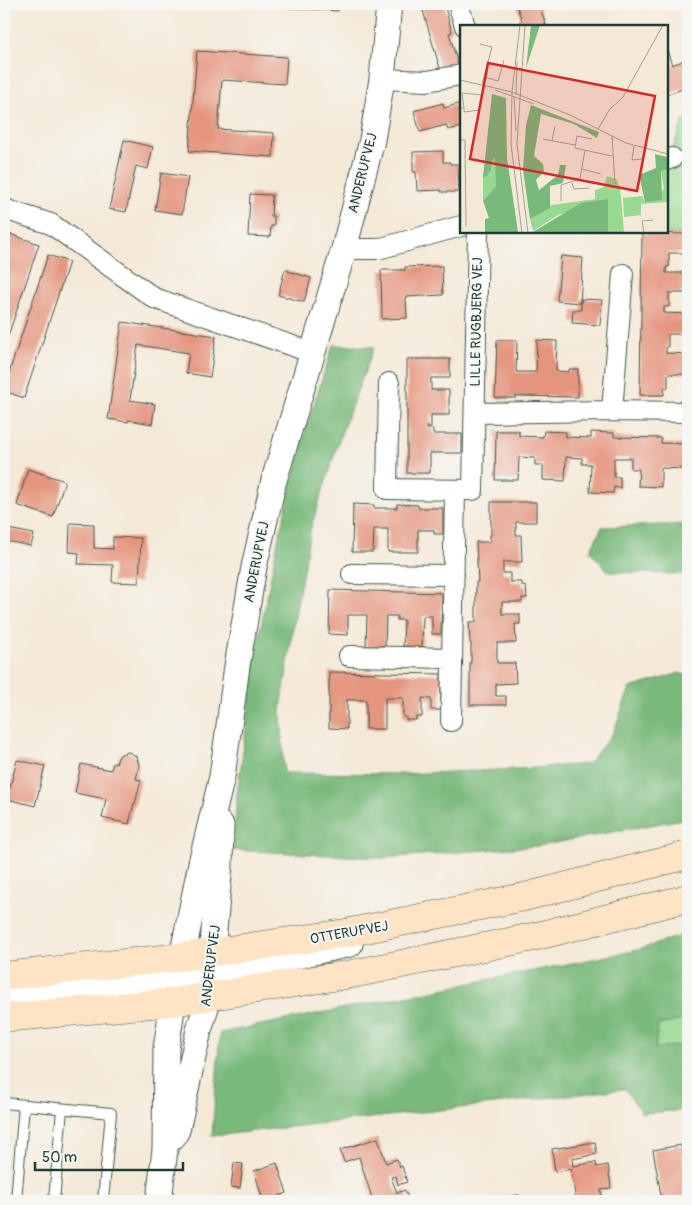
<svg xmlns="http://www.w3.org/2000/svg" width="692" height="1205" viewBox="0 0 692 1205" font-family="Pangolin,sans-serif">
  <rect width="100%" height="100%" fill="#f6f6f2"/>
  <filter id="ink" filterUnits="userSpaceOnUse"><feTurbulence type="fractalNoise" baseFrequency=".02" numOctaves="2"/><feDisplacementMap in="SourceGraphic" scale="10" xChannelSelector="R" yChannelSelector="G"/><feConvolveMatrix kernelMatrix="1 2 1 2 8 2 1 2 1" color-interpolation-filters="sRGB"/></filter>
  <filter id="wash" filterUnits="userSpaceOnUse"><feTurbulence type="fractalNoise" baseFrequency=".0096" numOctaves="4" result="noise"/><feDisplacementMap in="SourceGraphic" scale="20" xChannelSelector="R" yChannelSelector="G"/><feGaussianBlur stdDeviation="1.12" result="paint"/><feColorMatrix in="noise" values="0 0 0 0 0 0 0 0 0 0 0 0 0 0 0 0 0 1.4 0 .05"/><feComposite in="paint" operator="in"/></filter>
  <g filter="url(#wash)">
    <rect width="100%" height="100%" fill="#f4e9d7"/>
    <path fill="#97d990" stroke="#5b8b62" d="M688,119V234L650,231H666V150L674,147L683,121Z
      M688,1019V1045L655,1048L658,1025Z"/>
    <path fill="#79b97a" stroke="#4c7b57" d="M333,345L374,347L341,434L311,527L294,621L281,710L284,773L403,774L518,769L588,764L613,733L630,688L680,673L688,676V818L538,846L382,858L233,850L237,795L257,647L278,541L305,432Z
      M688,524V583L682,574L609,572L590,551L602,527Z
      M688,933V1019L658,1025L655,1048L688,1045V1110L642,1113L625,1089L212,1136L220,1033L638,950Z"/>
    <g id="blocks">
      <path fill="#e5957e" d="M280,4H338V11L280,7Z
        M421,4H444L452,32L449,33L459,67L441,72Z
        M516,4H539L546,25L541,26H520L519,22L522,21Z
        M666,47L672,65L688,59V87L666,95Z
        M197,51L287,57L285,84L222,80L218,129L274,133L273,157L189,151Z
        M443,103L444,108L461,103V127L448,130L446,125L420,132L414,111Z
        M124,140L153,147L148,169L136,166L126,212L109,209Z
        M443,151V162H450V164H458L459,192H441V190L417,191L416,172H413V152Z
        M161,173L188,177L182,214L155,210Z
        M250,194L272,195L271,216H274V226H271L270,237L248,236Z
        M4,232L39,244L4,348Z
        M642,233L688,234V253H669V267H666V273H687L688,288H687V293H669V307H664V313L687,314V334H668V347H666V353L688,354V374H668V388H664V395H640Z
        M48,255L69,262L24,398L4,391V388Z
        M561,256L583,258L580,303L557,301Z
        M442,266L443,295L406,297L407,318L382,319L381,270H405V267Z
        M285,270L311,278L304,302L278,295Z
        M581,299L602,300L600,325L572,323L573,310H581Z
        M122,322L216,336L210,377L186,373L189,353L138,345L130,400L155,404L152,424L128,420V422L108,419Z
        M497,340H517L516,372H536L537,340L557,341L556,371L569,372V369H578V397L516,396V398H495Z
        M407,359H450V378H431V390H449V415H431V427H427V429H433V434H462V453H430V473H407Z
        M496,431H519V436L543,437L544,431L566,432V437L591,438V432L614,433V437L661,438V443L687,444L686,469L661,468V487L638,486L639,469H631V458H614V477H620V488L614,487L613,493L590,492L591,464H582V458L566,457L565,481L543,480V465H535V458L519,457L518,480H495Z
        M28,469L65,481L53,517L17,505Z
        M491,502H536V522H516V535H521L522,562H503V573H510V582H522V586L526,587L527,598H522V602H502V614H520V624H515L516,643H497V663H515L516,683L496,684V696H506V705H470V662H471V643H470L469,622H476V582H478L476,542H490V535H491Z
        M353,504L374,505V508H397V504L418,505V508H443V534H434V530H418V552H388V529H374L373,552H352Z
        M70,523L94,524V548L113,549V537L141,538L139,583L112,582L113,565L78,564L79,553L69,552Z
        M8,529L34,534L31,546L6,541Z
        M330,590L442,593L441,634H432V616H423L422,647L403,646L404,620H397V616H386L385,646H366L367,615H348V635L329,634Z
        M329,672L441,674V710H431V699L422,698V717H416V720H406V717H403V698H385V729H366V700H347V729L329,728Z
        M128,752L131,753L137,757L139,766L136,779L141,780L135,804L134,803L129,824L102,818L106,799L75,793L81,764L111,770L113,763H116L119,756L121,754Z
        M17,760L45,766L35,806L7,799Z
        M378,1138L386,1163L397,1159L400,1167L402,1166L407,1182L398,1185L396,1176L391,1177L397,1193L405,1190L409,1201H373L359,1157L344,1162L340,1150Z
        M595,1142L597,1154L572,1159L573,1166L596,1162L597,1167L608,1165L611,1188L601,1190L602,1201H576L571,1169L555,1172L552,1149Z
        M681,1145L688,1184V1201H662L653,1150Z
        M234,1163L243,1164L240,1188L231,1187Z
        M277,1163L287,1193L279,1196L281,1201H260L263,1200L254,1171Z
        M519,1195L520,1201H494L493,1199Z"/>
    </g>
  </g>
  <g filter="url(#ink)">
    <use href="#blocks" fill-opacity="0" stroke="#3f574c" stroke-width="1"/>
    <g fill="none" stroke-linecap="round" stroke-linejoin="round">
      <g stroke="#3f574c" stroke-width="12">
        <path id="service" d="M4,1103L111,1113L103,1201
          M16,1201L24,1105
          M54,1201L62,1109"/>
      </g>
      <g stroke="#3f574c" stroke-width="22">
        <path id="minor" d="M459,7L465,26
          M382,79L427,81L461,75
          M666,160L672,158
          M4,209L51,224L154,298L313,353
          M344,249H378L461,226
          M389,383L387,489L473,490L478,231
          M612,411L623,274
          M475,413L612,411L685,412L688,414
          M352,574L454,575
          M349,656L452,658
          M451,721L455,490"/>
      </g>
      <g stroke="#3f574c" stroke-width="27">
        <path id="tertiary" d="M197,984L209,975L226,969L250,966L350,944
          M4,998L150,980L178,974L191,966
          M173,1137L177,1130L199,1030L209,997V975L212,953L220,864L221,825
          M159,1201L165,1149L166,1049L173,1002L201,863L222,777L237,666L254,567L274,480L344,249L372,140L382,79L389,4"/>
      </g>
      <g stroke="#3f574c" stroke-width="29">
        <path id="secondary" d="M4,976L181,957L346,933L524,897L688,855
          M4,1018L173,1002L352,974L533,937L688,898"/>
      </g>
      <use href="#service" stroke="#fff" stroke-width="10"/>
      <use href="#minor" stroke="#fff" stroke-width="20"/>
      <use href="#tertiary" stroke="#fff" stroke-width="25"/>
      <use href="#secondary" stroke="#fee4c5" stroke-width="28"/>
    </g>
  </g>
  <g text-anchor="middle" stroke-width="4" stroke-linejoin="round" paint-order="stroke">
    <g font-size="14" fill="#1f3d34" stroke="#f6f6f2">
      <text transform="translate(362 173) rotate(-76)" y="5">ANDERUPVEJ</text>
      <text transform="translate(476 322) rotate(-89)" y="5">LILLE RUGBJERG VEJ</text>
      <text transform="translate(256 562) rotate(-79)" y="5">ANDERUPVEJ</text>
      <text transform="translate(349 932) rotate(-10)" y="5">OTTERUPVEJ</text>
      <text transform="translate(210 966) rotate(-83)" y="5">ANDERUPVEJ</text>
    </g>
  </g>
  <g transform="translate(460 25)">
    <rect width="208" height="208" fill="#f4e9d7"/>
    <path d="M33,133L36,134V161L23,176V152H26L31,145ZM201,145H207V177L181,179V190L164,192L163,173L182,171L185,177L204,164ZM147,151L156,154L160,162L164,207H148V175L98,190L73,206L70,194L92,180L135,174V165L144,162Z" fill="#97d990"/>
    <path d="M71,0H80L66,43ZM32,69L46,73L47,133L58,207H25V194L29,193L23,176L36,161L35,134L33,133L31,145L26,152H23ZM71,80L139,107L137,113L114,99L81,89L74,131L83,139L84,147L76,155L79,165L98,150L100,140H106L103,158L90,161V183L70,194L63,145L66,100ZM195,129L207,132V145H201L202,175L185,177L179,150L196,143ZM148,174V207H73L121,178Z" fill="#79b97a"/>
    <path fill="none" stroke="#9fa496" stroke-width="1" d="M60,0L52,67L51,119L62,208M65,0L57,119L68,208M20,19L32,22L22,59M24,52L38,56L44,35M0,55L52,67L110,90L166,118L208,129M35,65L74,79M56,70L57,37M54,71L56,106M0,83H4V87L20,85M4,83L2,68L22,70M138,104L150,84L163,72L203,0M152,111L155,159M83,114L115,120M132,114L117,111L115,123L152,131M0,115H5L6,201M92,116L95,101M174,121L172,135L182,134M122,144L141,149M112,158L114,164L129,163M101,176V160L120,154L125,125M184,208L182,196L193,195"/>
    <path fill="#d62828" fill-opacity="0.15" stroke="#d62828" stroke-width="2.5" d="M28,38L195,71L177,166L10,134Z"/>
    <rect width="208" height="208" fill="none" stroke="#1f3d34" stroke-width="2.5"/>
  </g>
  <rect width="692" height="1205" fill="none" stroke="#f6f6f2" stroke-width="20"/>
  <path d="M35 1162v8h148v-8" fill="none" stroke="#1f3d34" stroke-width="2.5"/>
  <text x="42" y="1162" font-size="15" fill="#1f3d34" stroke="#f6f6f2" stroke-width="4" paint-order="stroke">50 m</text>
</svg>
